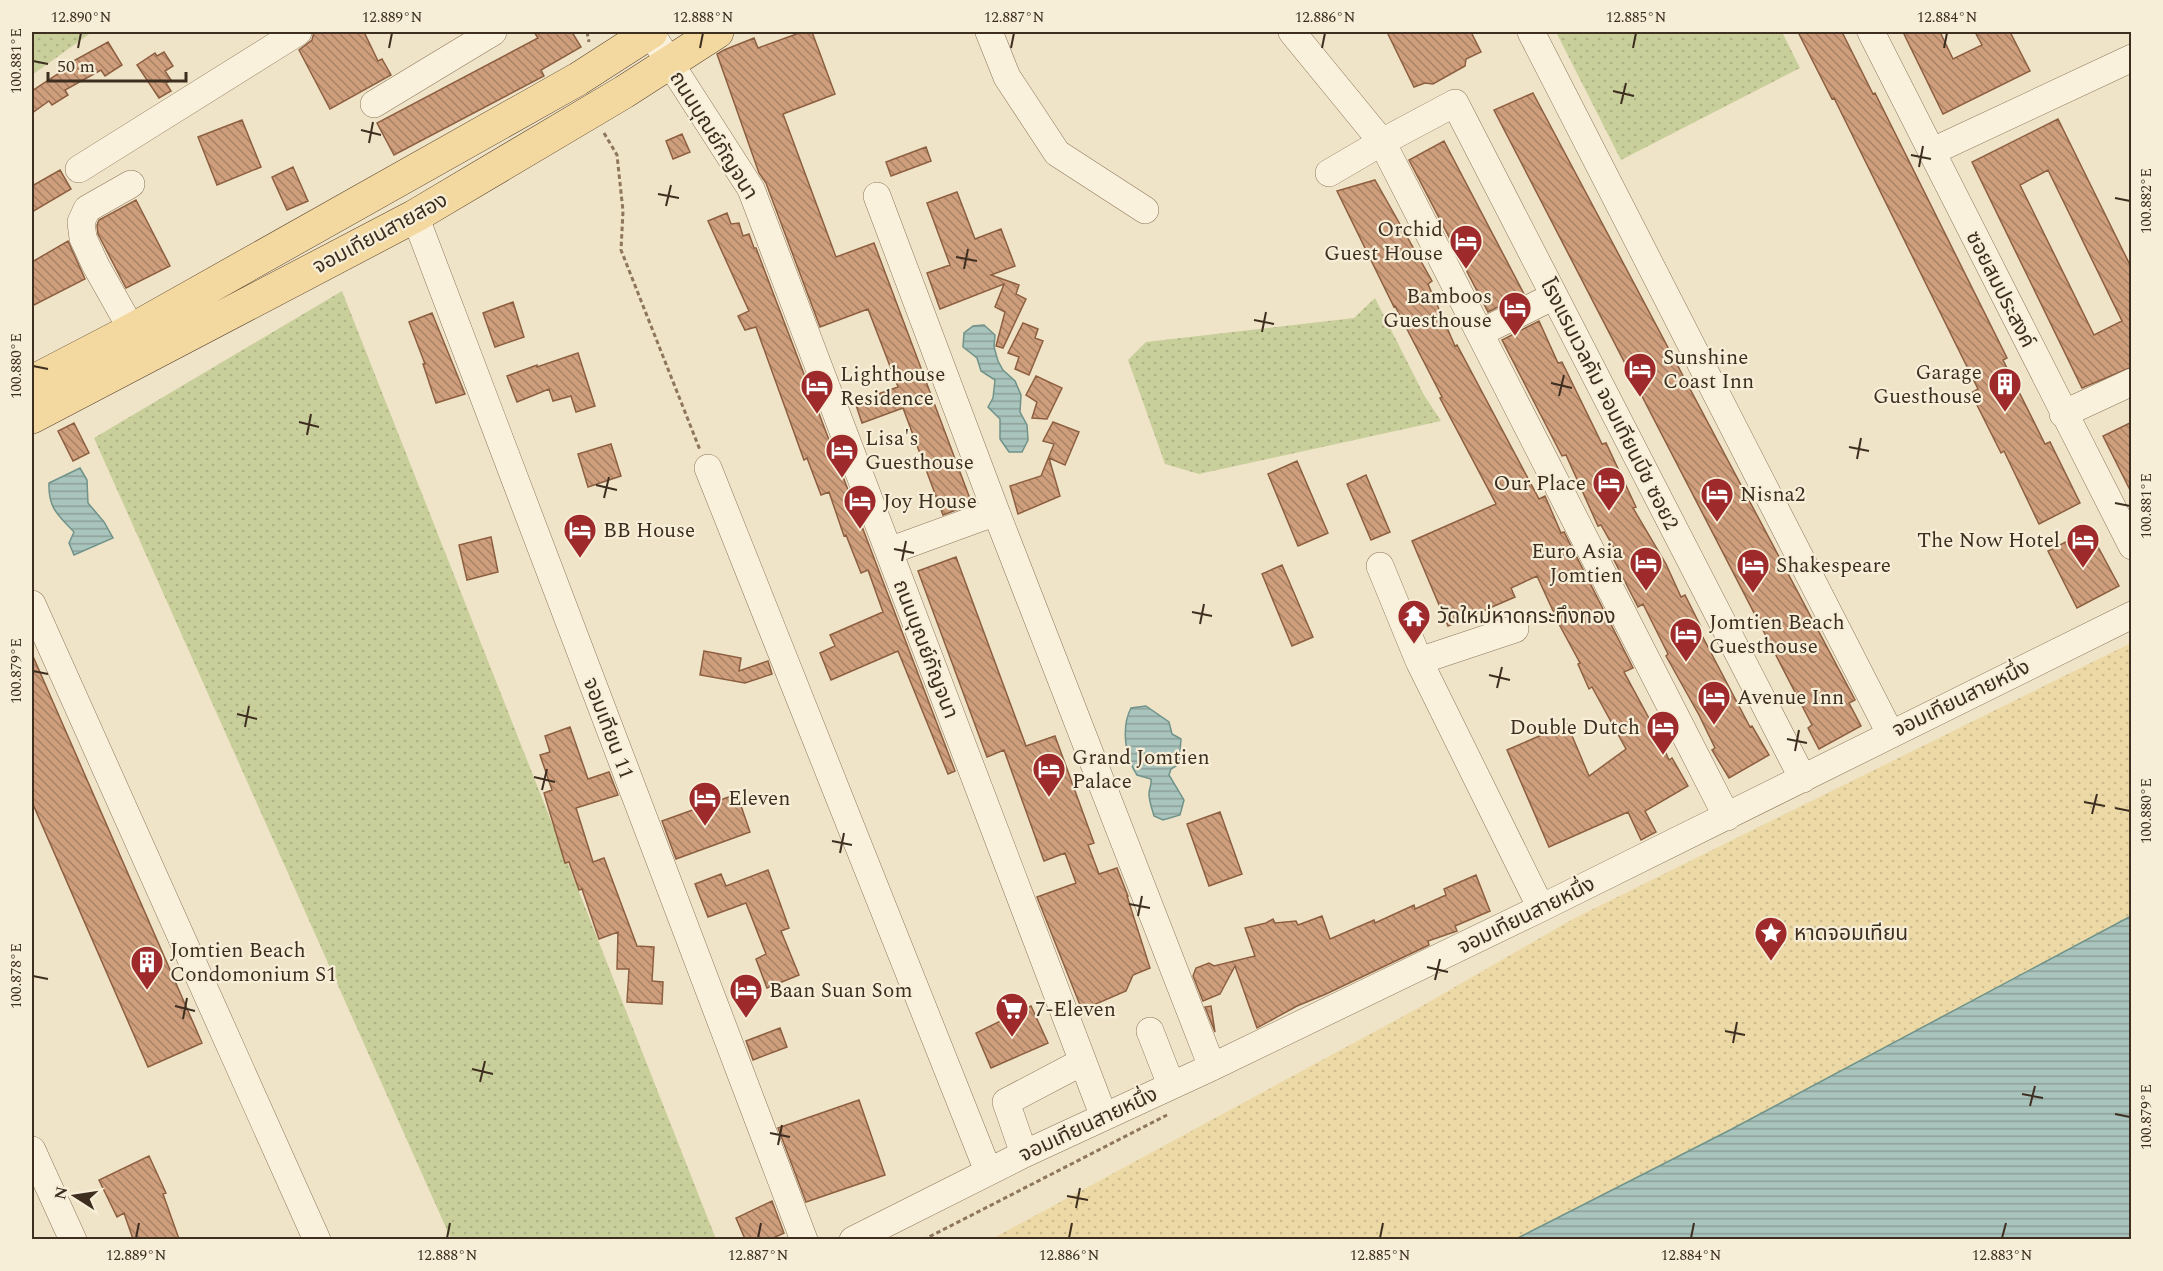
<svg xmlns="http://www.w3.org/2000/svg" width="2163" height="1271" viewBox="0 0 2163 1271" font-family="Spectral,'Noto Sans Thai',serif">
  <defs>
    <pattern id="grass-dots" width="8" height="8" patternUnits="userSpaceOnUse" patternTransform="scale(1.5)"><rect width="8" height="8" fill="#c9cf9b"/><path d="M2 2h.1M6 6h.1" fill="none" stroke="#aeb285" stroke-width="1.8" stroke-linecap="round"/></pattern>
    <pattern id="sand-dots" width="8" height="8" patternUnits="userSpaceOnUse" patternTransform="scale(1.5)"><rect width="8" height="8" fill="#ecd9a5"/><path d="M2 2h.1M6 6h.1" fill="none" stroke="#cbbb8e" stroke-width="1.8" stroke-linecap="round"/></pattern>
    <pattern id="water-rules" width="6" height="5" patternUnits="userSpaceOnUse" patternTransform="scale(1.5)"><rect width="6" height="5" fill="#a9c4bc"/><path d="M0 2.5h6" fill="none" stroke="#8ba098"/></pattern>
    <pattern id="building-back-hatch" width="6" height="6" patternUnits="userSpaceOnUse" patternTransform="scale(1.5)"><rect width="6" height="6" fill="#cf9f7d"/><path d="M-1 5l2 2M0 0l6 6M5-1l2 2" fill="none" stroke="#a98266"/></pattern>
  </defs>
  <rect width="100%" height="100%" fill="#f0e4c8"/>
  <path fill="url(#grass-dots)" d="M32,32H92L32,75Z
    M1556,32H1782L1800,68L1621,160Z
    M342,291L716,1239H451L94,438Z
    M1375,298L1424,395L1441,421L1199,474L1165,464L1128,360L1146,342L1354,318Z"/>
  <path fill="url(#sand-dots)" d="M2131,643V916L1730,1130L1516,1239L990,1240L1422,1006L1573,919Z"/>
  <path fill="url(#water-rules)" stroke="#6f938a" stroke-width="1.5" d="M984,325L995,335L994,347L998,361L1003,370L1015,381L1021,395L1020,412L1027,425L1028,440L1022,452H1009L1000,439V419L988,407L993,398L995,380L981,371L977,358L963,347L964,333L973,326Z
    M80,468L87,480L88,503L104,522L113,538L74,555L69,543L74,532C58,515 48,508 49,483Z
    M1146,706L1169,722L1172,734L1181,739L1179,764L1171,769L1169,775L1184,800L1180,815L1163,820L1154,816C1152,809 1149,801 1149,794C1149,788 1152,785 1151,779L1137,775C1125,757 1121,727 1131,708Z
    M2131,916V1239H1516L1730,1130Z"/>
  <path fill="url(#building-back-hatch)" stroke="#8d5f41" stroke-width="1.5" fill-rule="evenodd" d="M314,32H364L378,61L382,59L391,75L330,109L299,50L312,40Z
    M534,32H572L581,47L541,70L544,76L394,155L377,123L538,38Z
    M802,32H812L835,94L783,114L836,257L874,243L972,504L943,515L903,408L862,423L855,402L898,387L868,309L820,327L766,183L759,173L717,54L724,50L754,38L758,48Z
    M1387,32H1471L1481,52L1466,59L1465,66L1433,84L1425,83L1414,87Z
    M1798,32H1842L1873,94L1875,93L2007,358L2003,360L2045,444L2050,442L2080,503L2039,524L2004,451L2001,453L1971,393L1978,389L1834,98L1832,99Z
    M1903,32H1940L1953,59L1982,45L1975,32H2010L2030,71L1943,114Z
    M108,42L122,65L105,76L101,70L65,90L68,95L52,105L49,101L32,113V91L59,73L57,70Z
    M164,52L173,66L165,71L171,80L166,83L171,91L159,98L137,65L155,53L157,56Z
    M1533,93L1855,700L1849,703L1861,726L1819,749L1808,728L1812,725L1494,110Z
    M2058,119L2132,269V367L2082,388L1972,162ZM2048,170L2122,321L2094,335L2020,185Z
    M242,120L261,167L217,185L198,137Z
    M682,134L690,152L673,159L666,141Z
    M1444,141L1524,294L1488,312L1409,160Z
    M926,147L931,161L891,176L886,162Z
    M293,167L308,201L287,210L272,177Z
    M60,170L71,189L32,212V186Z
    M1375,180L1432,281L1428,284L1455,346L1457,345L1539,499L1545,496L1561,533L1564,532L1633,668L1624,672L1657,733L1669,760L1672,758L1688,786L1645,811L1656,832L1641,840L1628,812L1549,847L1507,750L1567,724L1589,776L1626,749L1592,687L1589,689L1578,664L1580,663L1560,626L1537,576L1511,588L1515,597L1448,626L1412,541L1496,504L1440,398L1442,397L1395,306L1394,307L1337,191Z
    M957,192L975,239L1001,229L1015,266L991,275L1019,285L1016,294L1026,299L1003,348L996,346L1005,312L995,307L1004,284L940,309L927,273L950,265L927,203Z
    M136,200L170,266L126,288L98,234L97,225L99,220Z
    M727,213L731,224L739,223L743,236L749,234L754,248H756L955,771L948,774L898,651L831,680L820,653L835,646L830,635L883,612L868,570L861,573L846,535L844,536L829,492L821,495L807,458L804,460L756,327L745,330L738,316L749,311L708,221Z
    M68,241L85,279L32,306V262Z
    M513,302L524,337L495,347L483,313Z
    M432,313L465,394L436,403L423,364H425L409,322Z
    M1539,321L1558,363L1562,362L1602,444L1606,443L1636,507L1633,508L1666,564L1681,597L1685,595L1701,627L1698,628L1750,727L1752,726L1769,755L1729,778L1712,750L1715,748L1699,715L1666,656L1668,654L1643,604L1638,607L1614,560L1619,557L1601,525L1598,526L1566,455L1562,456L1502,340Z
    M1023,323L1038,329L1035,338L1043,341L1029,375L1015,369L1019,357L1008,353Z
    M578,353L595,406L576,412L571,396L553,401L549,389L517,402L507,376L537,365V367Z
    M1036,376L1062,388L1047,419L1032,418L1037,402L1026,395Z
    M1053,422L1079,432L1065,465L1049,458L1060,496L1018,514L1010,486L1041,476L1054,444L1043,441Z
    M2132,422V494L2103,436Z
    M74,423L89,453L73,461L58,431Z
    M611,444L621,476L588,487L578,454Z
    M1297,461L1328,533L1298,546L1268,474Z
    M1366,475L1390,532L1371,540L1347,484Z
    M2089,530L2119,586L2077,608L2048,551Z
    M491,537L498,572L467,580L459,545Z
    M956,557L1026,746L1055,736L1094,843L1088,845L1099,874L1117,868L1128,896H1127L1150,968L1133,975L1126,991L1082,1010L1037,897L1076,883L1065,853L1044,861L1004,750L987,757L918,571Z
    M1282,565L1313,637L1292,646L1262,574Z
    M704,651L741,658L739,671L768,661L772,674L745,683L700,675Z
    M32,654L202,1043L148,1067L32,802Z
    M570,727L588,779L609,772L618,795L576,808L593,862L604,858L637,946L654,947L652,981L663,982L662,1004L627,1002L629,969H617L618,932L599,939L582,889L579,890L569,862L565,863L544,793L552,790L540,755L550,752L545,736Z
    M737,794L750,832L676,859L662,821Z
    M1220,812L1242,874L1209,886L1187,824Z
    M768,870L789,928L781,931L799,975L767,988L756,959L766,954L746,903L708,917L695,884L721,874L726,886Z
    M1476,875L1490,911L1455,926L1457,931L1428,941L1429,945L1326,994L1297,1006L1257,1028L1235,966L1220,994L1203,1001L1193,976L1196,968L1209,963L1214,966L1255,956L1245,928L1266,923L1273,919L1275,923L1296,921L1298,925L1322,916L1330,939L1374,920L1375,923L1414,905L1415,909L1446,895L1444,889Z
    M1031,1006L1048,1043L991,1068L976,1033Z
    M1211,1006L1215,1032L1205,1007Z
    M780,1028L787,1047L753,1060L746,1041Z
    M859,1100L885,1175L806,1202L778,1128Z
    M149,1156L166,1193L163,1194L179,1239H133L124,1213L117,1217L99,1180Z
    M772,1201L784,1233L771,1239H745L736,1218Z"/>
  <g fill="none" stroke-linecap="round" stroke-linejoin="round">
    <g stroke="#8d765c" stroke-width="28">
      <path id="minor" d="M650,32L751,189L1099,1104L1105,1116
        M989,32L1007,77L1057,153L1145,210
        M1292,32L1382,142L1455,103L1803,779
        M1531,32L1890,733
        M1871,32L2132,546
        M374,104L493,32
        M1931,152L2132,58
        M79,169L298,32
        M1329,173L1382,142L1727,817
        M131,184L87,209L81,222L83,238L96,266L132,330
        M877,196L996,512L1212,1067
        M415,216L804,1240
        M1480,333L1554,296
        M2063,414L2132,382
        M708,468L988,1171
        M889,551L996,512
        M1380,566L1419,661L1541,908
        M32,604L317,1240
        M1419,661L1515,629
        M1150,1031L1171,1085
        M32,1150L73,1240
        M1024,1154L1006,1102L1082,1062
        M853,1240L1024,1154L1212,1067L1541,908L2132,615"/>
    </g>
    <g stroke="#5b4430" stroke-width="34">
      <path id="major" d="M32,382L132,330L578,79L651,32
        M32,417L415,216L624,92L717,32"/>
    </g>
    <path stroke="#8d765c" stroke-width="3" stroke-dasharray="4.5 3" stroke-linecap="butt" d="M587,32L589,42
      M604,133L617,155L623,211L621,250L700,450
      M923,1240L1167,1115"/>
    <use href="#minor" stroke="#faf1dc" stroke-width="27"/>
    <use href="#major" stroke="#f3d9a0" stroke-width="33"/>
  </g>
  <path fill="none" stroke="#3d2e20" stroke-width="2" d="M78,48L81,33M389,48L392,33M700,48L703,33M1011,48L1014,33M1322,48L1325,33M1633,48L1636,33M1944,48L1947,33M33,61L48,64M1613,91L1634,96M1621,104L1626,83M361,130L381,135M369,143L373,122M1911,155L1931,159M1919,167L1923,146M658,194L679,198M2115,198L2130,201M666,206L671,185M956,257L977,261M964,269L968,249M1254,320L1274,324M1262,332L1266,312M33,366L48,369M1551,383L1572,388M1559,396L1564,375M299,422L319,427M307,435L311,414M1849,447L1869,451M1857,459L1861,438M596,485L617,490M604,498L609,477M2115,503L2130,506M894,549L914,553M902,561L906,541M1192,612L1212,616M1200,624L1204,604M33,671L48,674M1489,675L1510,680M1497,688L1502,667M237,714L257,719M245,727L249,706M1787,739L1807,743M1795,751L1799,730M534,777L555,782M542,790L547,769M2084,802L2105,806M2115,808L2130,811M2092,814L2097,794M832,841L852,845M840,853L844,833M1129,904L1150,908M1138,916L1142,896M1427,967L1448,972M33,976L48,979M1435,980L1440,959M175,1006L195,1011M183,1019L187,998M1725,1031L1745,1035M1733,1043L1737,1022M472,1069L493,1074M480,1082L485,1061M2022,1094L2043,1098M2030,1106L2035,1086M2115,1114L2130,1117M770,1133L790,1137M778,1145L782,1125M1067,1196L1088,1200M1076,1208L1080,1188M136,1238L139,1223M447,1238L450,1223M758,1238L761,1223M1069,1238L1072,1223M1380,1238L1383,1223M1691,1238L1694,1223M2002,1238L2006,1223"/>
  <defs>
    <g id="hotel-pin" transform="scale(1.725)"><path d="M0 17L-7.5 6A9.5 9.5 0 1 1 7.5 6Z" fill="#9e2a2b" stroke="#f7eed8"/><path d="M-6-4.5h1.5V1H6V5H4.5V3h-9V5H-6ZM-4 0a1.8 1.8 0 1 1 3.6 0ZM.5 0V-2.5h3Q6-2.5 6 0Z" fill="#fff"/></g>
    <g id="building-pin" transform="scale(1.725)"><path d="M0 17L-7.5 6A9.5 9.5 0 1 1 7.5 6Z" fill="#9e2a2b" stroke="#f7eed8"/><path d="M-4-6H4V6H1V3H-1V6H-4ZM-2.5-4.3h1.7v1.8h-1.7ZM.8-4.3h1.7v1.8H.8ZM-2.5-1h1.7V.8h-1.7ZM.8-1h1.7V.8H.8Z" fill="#fff"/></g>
    <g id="temple-pin" transform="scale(1.725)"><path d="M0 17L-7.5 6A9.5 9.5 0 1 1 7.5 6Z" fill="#9e2a2b" stroke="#f7eed8"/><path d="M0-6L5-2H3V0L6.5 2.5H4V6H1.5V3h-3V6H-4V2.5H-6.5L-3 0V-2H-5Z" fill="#fff"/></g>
    <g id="sight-pin" transform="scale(1.725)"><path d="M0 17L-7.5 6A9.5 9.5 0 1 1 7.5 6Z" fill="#9e2a2b" stroke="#f7eed8"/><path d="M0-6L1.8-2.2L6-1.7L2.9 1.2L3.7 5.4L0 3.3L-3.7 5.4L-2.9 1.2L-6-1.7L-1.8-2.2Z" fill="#fff"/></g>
    <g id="supermarket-pin" transform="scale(1.725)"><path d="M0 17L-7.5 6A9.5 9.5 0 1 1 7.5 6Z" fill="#9e2a2b" stroke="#f7eed8"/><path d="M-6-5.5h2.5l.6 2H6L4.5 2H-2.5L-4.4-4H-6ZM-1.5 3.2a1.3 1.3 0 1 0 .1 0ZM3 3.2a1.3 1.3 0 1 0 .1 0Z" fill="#fff"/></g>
  </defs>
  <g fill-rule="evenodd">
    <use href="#hotel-pin" x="1466" y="241"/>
    <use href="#hotel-pin" x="1515" y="308"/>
    <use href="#hotel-pin" x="1640" y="369"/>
    <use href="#building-pin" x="2005" y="384"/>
    <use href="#hotel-pin" x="817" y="386"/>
    <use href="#hotel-pin" x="842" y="450"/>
    <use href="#hotel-pin" x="1609" y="483"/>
    <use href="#hotel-pin" x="1717" y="494"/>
    <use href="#hotel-pin" x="860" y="501"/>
    <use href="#hotel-pin" x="580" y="530"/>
    <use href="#hotel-pin" x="2083" y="540"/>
    <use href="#hotel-pin" x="1646" y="563"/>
    <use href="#hotel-pin" x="1753" y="565"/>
    <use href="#temple-pin" x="1414" y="616"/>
    <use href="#hotel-pin" x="1686" y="634"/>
    <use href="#hotel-pin" x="1714" y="697"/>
    <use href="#hotel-pin" x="1663" y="727"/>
    <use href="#hotel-pin" x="1049" y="769"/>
    <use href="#hotel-pin" x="705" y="798"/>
    <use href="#sight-pin" x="1771" y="933"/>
    <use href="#building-pin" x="147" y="962"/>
    <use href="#hotel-pin" x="746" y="990"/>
    <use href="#supermarket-pin" x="1012" y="1009"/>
  </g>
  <g text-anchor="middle" stroke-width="4.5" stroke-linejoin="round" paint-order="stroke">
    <g font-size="21" fill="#3d2e20" stroke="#f7eed8">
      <text transform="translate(714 135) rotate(58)" y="7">ถนนบุณย์กัญจนา</text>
      <text transform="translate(380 233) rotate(-28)" y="7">จอมเทียนสายสอง</text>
      <text transform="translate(2001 289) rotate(63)" y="7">ซอยสมประสงค์</text>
      <text transform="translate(1610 404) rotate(63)" y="7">โรงแรมเวลคัม จอมเทียนบีช ซอย2</text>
      <text transform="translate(926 649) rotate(69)" y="7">ถนนบุณย์กัญจนา</text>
      <text transform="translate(1961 698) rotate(-26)" y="7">จอมเทียนสายหนึ่ง</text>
      <text transform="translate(609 728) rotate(69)" y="7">จอมเทียน 11</text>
      <text transform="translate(1526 915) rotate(-26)" y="7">จอมเทียนสายหนึ่ง</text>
      <text transform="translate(1088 1124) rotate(-25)" y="7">จอมเทียนสายหนึ่ง</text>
    </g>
    <g font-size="21" fill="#3d2e20" stroke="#f7eed8" text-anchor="start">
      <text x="1443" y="236" text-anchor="end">Orchid<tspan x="1443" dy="24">Guest House</tspan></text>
      <text x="1492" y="303" text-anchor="end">Bamboos<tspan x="1492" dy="24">Guesthouse</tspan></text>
      <text x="1663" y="364">Sunshine<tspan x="1663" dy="24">Coast Inn</tspan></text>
      <text x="1982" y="379" text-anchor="end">Garage<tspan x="1982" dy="24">Guesthouse</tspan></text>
      <text x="840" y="381">Lighthouse<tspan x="840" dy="24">Residence</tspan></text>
      <text x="865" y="445">Lisa's<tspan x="865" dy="24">Guesthouse</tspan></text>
      <text x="1586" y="490" text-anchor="end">Our Place</text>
      <text x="1740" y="501">Nisna2</text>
      <text x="883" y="508">Joy House</text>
      <text x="603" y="537">BB House</text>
      <text x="2060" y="547" text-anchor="end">The Now Hotel</text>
      <text x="1623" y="558" text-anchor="end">Euro Asia<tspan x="1623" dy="24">Jomtien</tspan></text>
      <text x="1776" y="572">Shakespeare</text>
      <text x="1437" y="623">วัดใหม่หาดกระทึงทอง</text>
      <text x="1709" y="629">Jomtien Beach<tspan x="1709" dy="24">Guesthouse</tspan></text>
      <text x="1737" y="704">Avenue Inn</text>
      <text x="1640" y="734" text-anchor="end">Double Dutch</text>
      <text x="1072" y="764">Grand Jomtien<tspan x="1072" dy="24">Palace</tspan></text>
      <text x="728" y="805">Eleven</text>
      <text x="1794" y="940">หาดจอมเทียน</text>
      <text x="170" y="957">Jomtien Beach<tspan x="170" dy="24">Condomonium S1</tspan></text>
      <text x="769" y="997">Baan Suan Som</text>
      <text x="1035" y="1016">7-Eleven</text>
    </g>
  </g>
  <rect width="2163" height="1271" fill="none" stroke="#f7eed8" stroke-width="66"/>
  <g transform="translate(75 1196) rotate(282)" stroke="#f7eed8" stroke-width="4.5" paint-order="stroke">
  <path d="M0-4.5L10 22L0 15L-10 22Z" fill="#3d2e20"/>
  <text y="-9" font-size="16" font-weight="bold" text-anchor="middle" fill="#3d2e20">N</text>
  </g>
  <path d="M48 72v9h138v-9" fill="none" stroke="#3d2e20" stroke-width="3"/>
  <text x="57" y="72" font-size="18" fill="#3d2e20" stroke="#f7eed8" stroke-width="4.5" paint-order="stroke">50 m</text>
  <rect x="33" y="33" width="2097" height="1205" fill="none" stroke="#3d2e20" stroke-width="2"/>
  <g font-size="15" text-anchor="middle" fill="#3d2e20">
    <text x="81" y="22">12.890°N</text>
    <text x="392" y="22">12.889°N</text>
    <text x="703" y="22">12.888°N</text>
    <text x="1014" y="22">12.887°N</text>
    <text x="1325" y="22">12.886°N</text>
    <text x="1636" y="22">12.885°N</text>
    <text x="1947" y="22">12.884°N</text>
    <text transform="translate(16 61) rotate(-90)" y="5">100.881°E</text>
    <text transform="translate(2146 201) rotate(-90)" y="5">100.882°E</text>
    <text transform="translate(16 366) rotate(-90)" y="5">100.880°E</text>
    <text transform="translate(2146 506) rotate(-90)" y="5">100.881°E</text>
    <text transform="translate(16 671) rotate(-90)" y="5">100.879°E</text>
    <text transform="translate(2146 811) rotate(-90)" y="5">100.880°E</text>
    <text transform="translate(16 976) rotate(-90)" y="5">100.878°E</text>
    <text transform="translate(2146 1117) rotate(-90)" y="5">100.879°E</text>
    <text x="136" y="1260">12.889°N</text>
    <text x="447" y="1260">12.888°N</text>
    <text x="758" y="1260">12.887°N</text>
    <text x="1069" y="1260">12.886°N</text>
    <text x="1380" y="1260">12.885°N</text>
    <text x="1691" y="1260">12.884°N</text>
    <text x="2002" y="1260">12.883°N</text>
  </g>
</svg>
